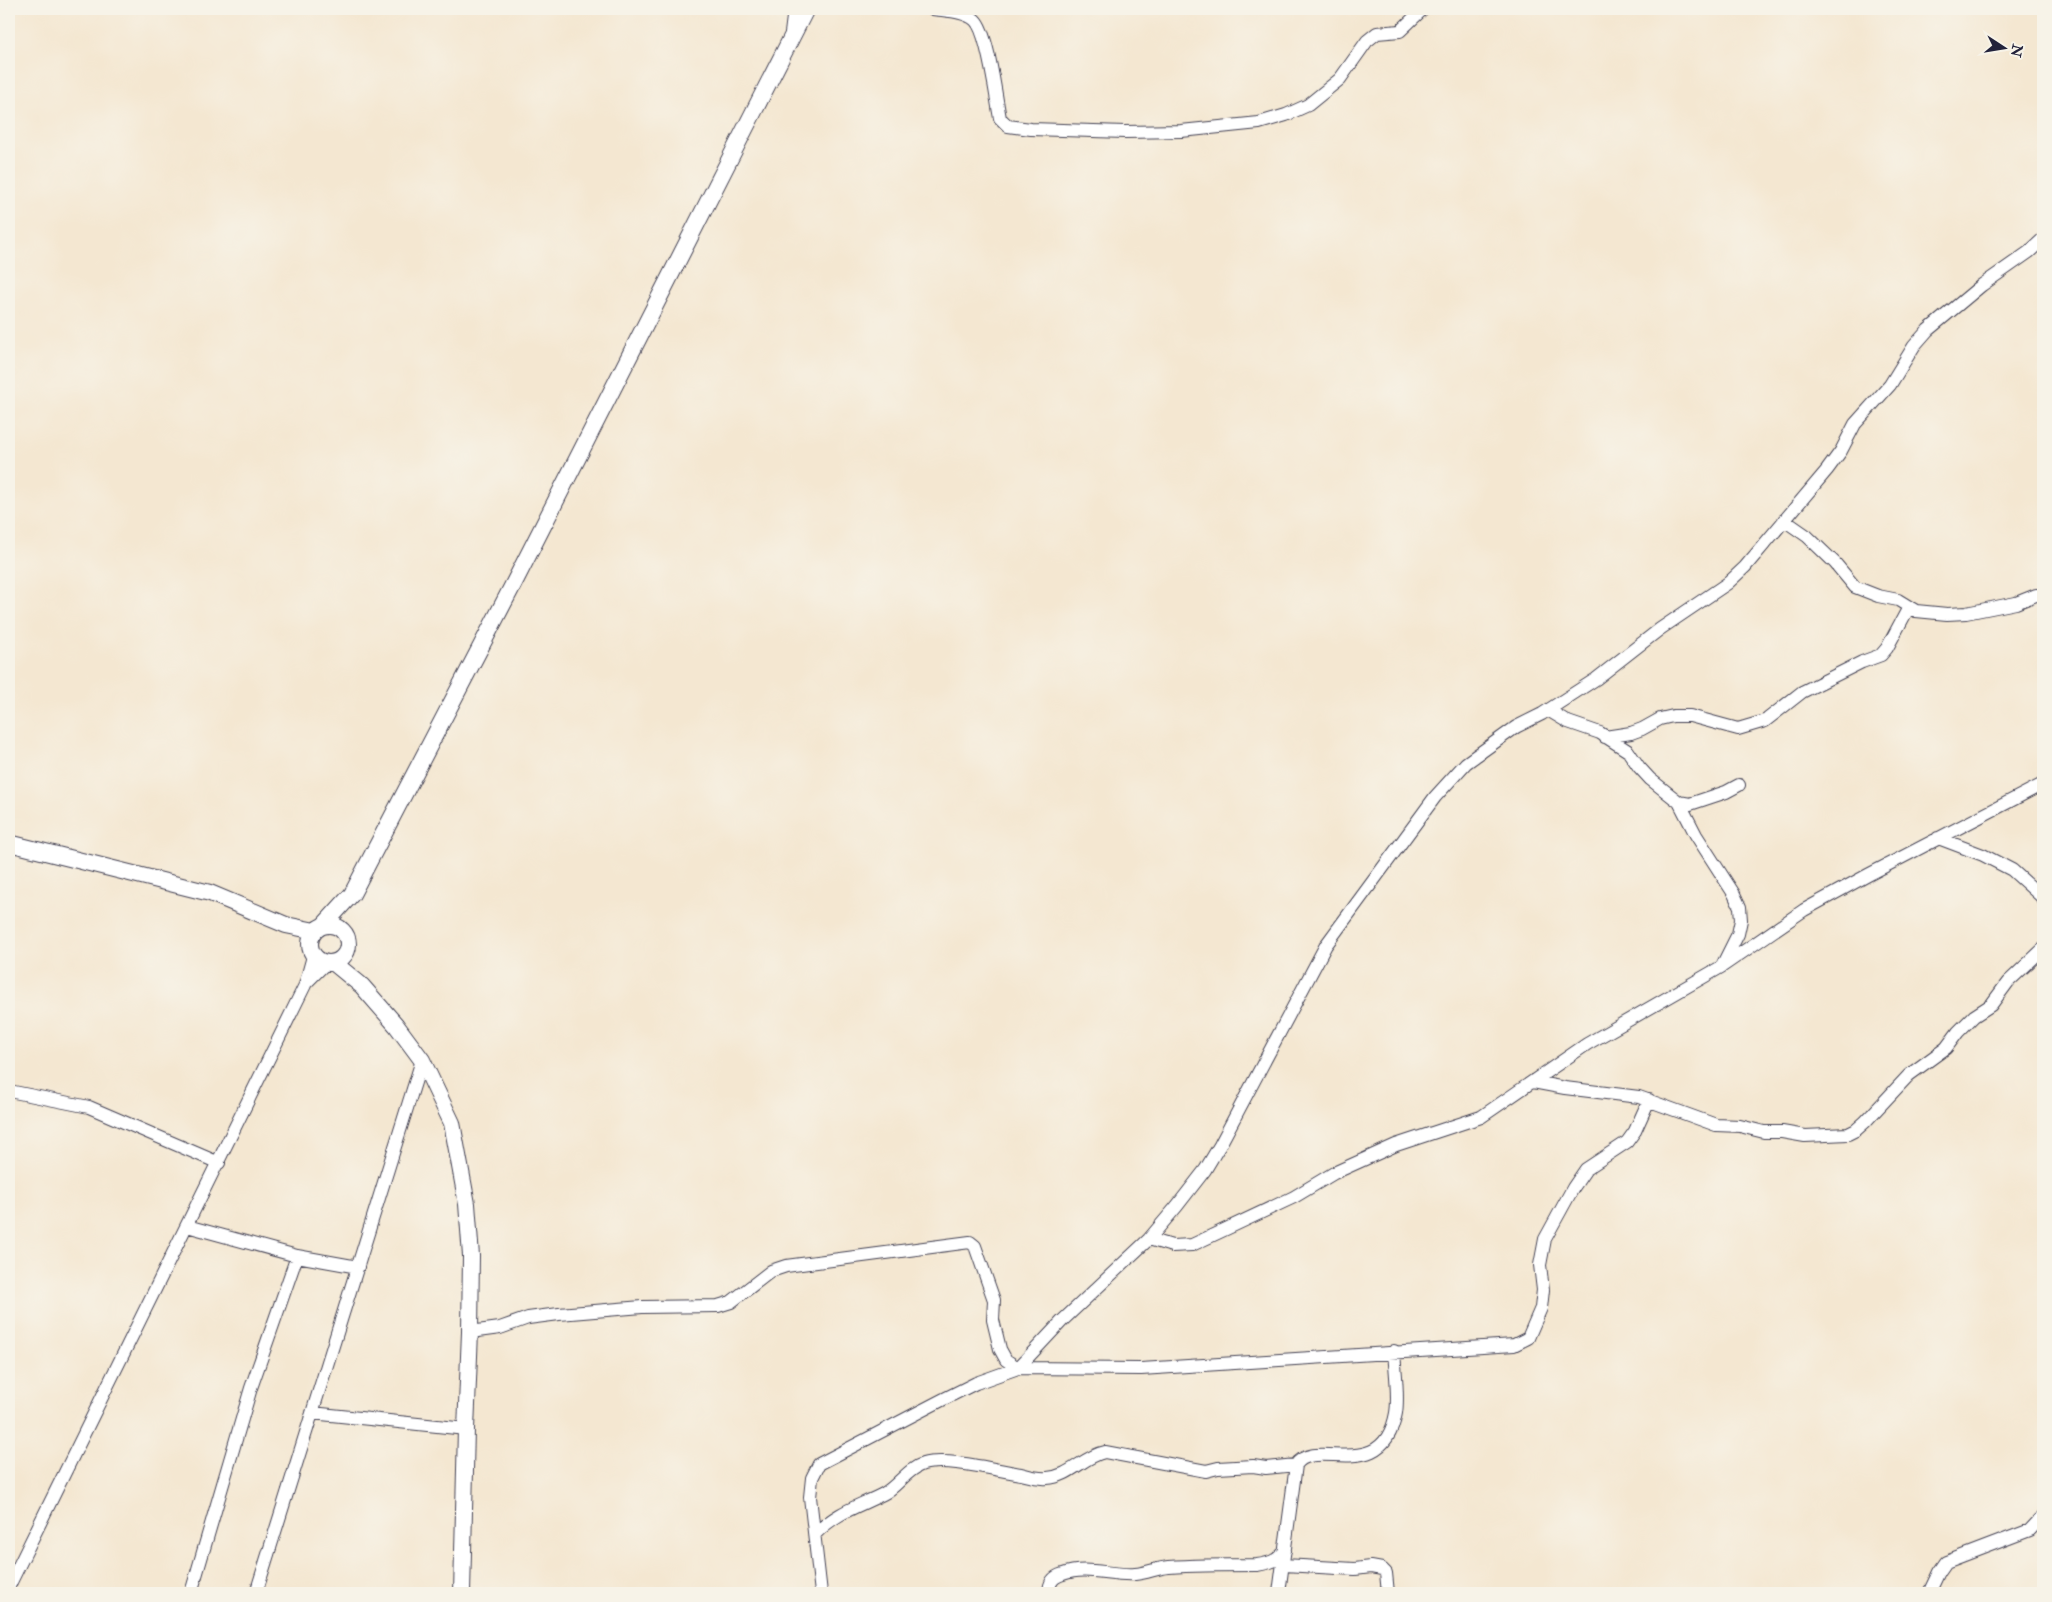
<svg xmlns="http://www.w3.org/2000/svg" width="2052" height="1602" viewBox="0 0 2052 1602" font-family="'IM FELL Double Pica',serif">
  <rect width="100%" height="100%" fill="#f7f3e8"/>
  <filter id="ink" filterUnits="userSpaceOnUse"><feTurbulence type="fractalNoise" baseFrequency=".02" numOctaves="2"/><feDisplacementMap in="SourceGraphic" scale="10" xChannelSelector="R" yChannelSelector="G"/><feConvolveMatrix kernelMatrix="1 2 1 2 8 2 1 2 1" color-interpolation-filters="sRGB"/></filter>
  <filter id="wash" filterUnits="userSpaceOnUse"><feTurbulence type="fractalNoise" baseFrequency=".0096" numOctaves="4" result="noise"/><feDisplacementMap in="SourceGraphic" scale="20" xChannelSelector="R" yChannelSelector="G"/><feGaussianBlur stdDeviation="1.12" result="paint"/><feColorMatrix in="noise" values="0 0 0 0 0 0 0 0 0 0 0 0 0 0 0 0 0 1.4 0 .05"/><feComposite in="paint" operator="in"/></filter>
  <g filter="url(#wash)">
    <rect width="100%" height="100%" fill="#f4e7d1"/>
  </g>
  <g filter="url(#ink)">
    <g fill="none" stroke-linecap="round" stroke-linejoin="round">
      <g stroke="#424052" stroke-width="14">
        <path id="street" d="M933,9C946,11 965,11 975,20C988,32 996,98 1000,118L1008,126L1031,129L1125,132L1181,131L1259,123L1286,115L1308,105L1340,79L1367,41L1377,33L1400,31L1423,9
          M791,33L794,9
          M1784,520L1807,536L1835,563L1855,587L1878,596L1898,600L1916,611L1947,614L1966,613L2016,603L2036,595H2043
          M1548,710L1568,722L1600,733L1628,751L1639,767L1650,779L1679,802L1690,804L1726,792L1739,785
          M1605,737L1631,733L1642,729L1660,719L1673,716H1690L1738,729L1765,721L1802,692L1862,662L1881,655L1887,648L1909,607
          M1679,802L1696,835L1734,894L1740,907L1741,920L1738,934L1723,964
          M1938,838L1983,855L2012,870L2043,898
          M306,983L326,963
          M1533,1082L1565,1088L1639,1097L1716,1125L1740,1126L1764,1132H1782L1805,1136L1848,1134L1856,1130L1865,1122L1909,1075L1946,1048L1958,1032L1974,1016L1991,1005L2008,982L2043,949
          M9,1091L89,1107L219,1163
          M187,1226L297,1256L358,1267
          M1149,1239L1172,1246L1192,1245L1294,1197L1334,1173L1396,1145L1481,1117L1587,1044L1721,967L1804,910L1868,875L2043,784
          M470,1332L500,1328L528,1318L559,1314L642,1307L718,1306L731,1302L771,1271L786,1266L970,1242L975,1246L994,1300L993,1320L1000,1349L1006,1360L1018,1368L1141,1369L1514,1345L1528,1338L1541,1308L1543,1290L1540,1265L1545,1239L1573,1188L1586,1169L1627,1142L1635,1131L1649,1100
          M312,1413L466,1429
          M815,1534C837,1512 857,1507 883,1494C897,1487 907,1469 923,1464C946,1457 996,1470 1021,1474C1029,1476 1039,1479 1047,1478C1070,1477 1082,1457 1105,1452L1206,1471L1218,1468L1253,1466L1266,1468L1296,1465
          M1284,1565L1355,1569L1371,1567L1382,1569L1386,1573L1388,1593
          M9,1586L305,985L313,956
          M191,1593L251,1388L297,1256
          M256,1593L422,1060
          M821,1593L810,1497L812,1478L819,1464L942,1400L976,1383L1018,1368L1063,1320L1149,1239L1177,1206L1205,1170L1220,1145L1326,945L1435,797L1466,763L1516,727L1542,714L1596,679L1660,629L1728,583L1745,567L1827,470L1841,451L1855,424L1890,385L1914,346L1928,330L1982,285L2029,252L2043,239
          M1049,1593C1049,1582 1053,1577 1063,1574C1086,1565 1111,1576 1135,1574C1147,1573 1157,1568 1169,1567C1198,1565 1228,1565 1257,1565C1270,1563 1277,1561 1285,1551
          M1279,1593L1296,1465C1313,1436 1383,1486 1396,1413C1399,1395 1395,1370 1394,1351
          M1929,1593L1939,1572L1946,1562L2030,1530L2043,1516"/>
      </g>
      <g stroke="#424052" stroke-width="18">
        <path id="secondary" d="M9,843L210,893L286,925L315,931
          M310 944a19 19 0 1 1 38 0a19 19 0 1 1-38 0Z
          M323,926L352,894L514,583L806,9
          M334,963L362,986L396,1025L422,1060L452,1123L467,1204L471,1256L470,1332L466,1429L462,1593"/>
      </g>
      <use href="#street" stroke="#fff" stroke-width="12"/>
      <use href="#secondary" stroke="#fff" stroke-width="16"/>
    </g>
  </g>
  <rect width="2052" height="1602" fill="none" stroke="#f7f3e8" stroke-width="30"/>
  <g transform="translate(2004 48) rotate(102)" stroke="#f7f3e8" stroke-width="4" paint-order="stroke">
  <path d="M0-4L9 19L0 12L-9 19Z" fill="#22223b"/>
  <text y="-8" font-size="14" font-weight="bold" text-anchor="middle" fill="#22223b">N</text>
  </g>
</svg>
